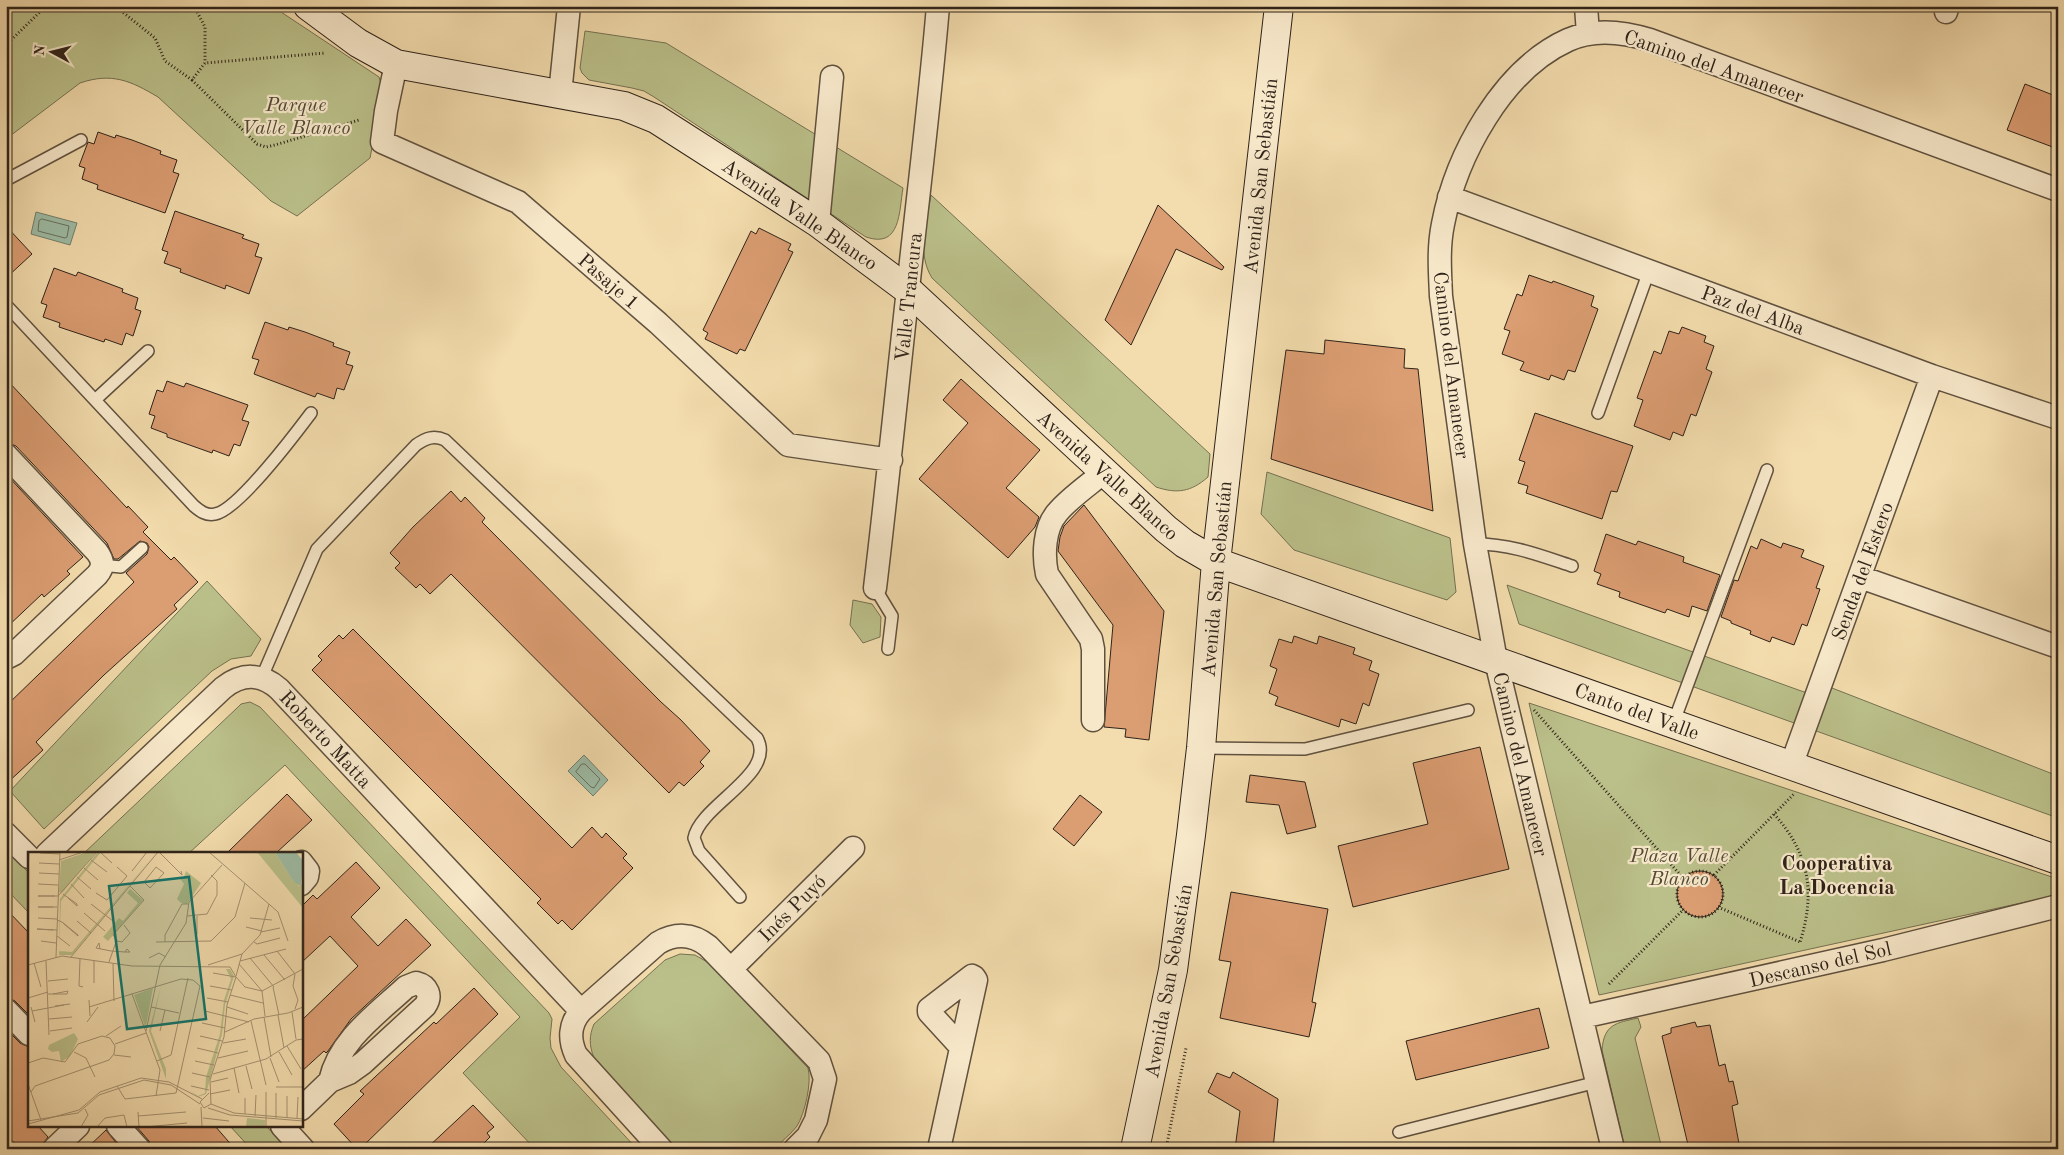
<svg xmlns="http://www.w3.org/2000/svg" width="2064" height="1155" viewBox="0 0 2064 1155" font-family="'Old Standard TT',serif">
  <rect width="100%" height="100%" fill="#f3dcad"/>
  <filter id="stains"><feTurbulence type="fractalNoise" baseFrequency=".004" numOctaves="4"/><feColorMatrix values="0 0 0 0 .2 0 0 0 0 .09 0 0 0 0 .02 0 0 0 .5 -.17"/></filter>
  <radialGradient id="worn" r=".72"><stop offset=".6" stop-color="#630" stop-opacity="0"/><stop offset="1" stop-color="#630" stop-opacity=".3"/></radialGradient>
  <path fill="#bbc08a" stroke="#757252" d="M6,6H272L379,77L383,90L370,158L297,216L271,201L158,97C131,81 112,72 80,83L6,139Z
    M585,31L666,43L903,188C899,211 901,249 866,237L654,97L644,91L632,88L589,80L582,73L580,68Z
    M931,195L1210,454L1208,477C1191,492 1177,494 1156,487L932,278C916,252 927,222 931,195Z
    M1267,472L1450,538L1456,592L1447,600L1294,550L1261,514Z
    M207,581L261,639L251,656L231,659L212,671L44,829L10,791Z
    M1507,585L1804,692L1832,688L2058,776V818L1519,624Z
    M853,600L872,604L881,617L880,637L863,643L850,625Z
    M250,702L260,707L549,1013L552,1019L550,1038L551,1048L561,1067L637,1149H535L463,1073L520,1017L285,765L188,854H83L237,708L241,704Z
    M1529,703L2058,879V895L1599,995Z
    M6,850L29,873V913L6,889Z
    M680,954L695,955L709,963L808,1068C812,1082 805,1113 797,1126C791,1134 782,1141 774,1149H677L594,1058C589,1045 589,1036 594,1024L665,960Z
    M1638,1018L1641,1027L1635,1038L1662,1149H1625L1602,1050C1604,1024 1616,1023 1638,1018Z
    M230,1126H266L288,1149H251Z"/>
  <path fill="#9dbca5" stroke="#717f6d" d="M36,212L77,223L70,245L31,234Z
    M584,755L608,780L593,796L568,771Z"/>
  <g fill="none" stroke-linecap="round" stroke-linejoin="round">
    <path stroke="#667060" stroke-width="1" d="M42,219L69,226L67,237L65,238L38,231L39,221Z
      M582,764H585L600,779L594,788L591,787L576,772Z"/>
  </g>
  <path fill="#db9d72" stroke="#2f231a" d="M2025,84L2058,97V149L2007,130Z
    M98,132L115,138L116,135L132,140L161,151L160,154L177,160L173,172L179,174L165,213L97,189L98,185L82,179L85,168L79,166L88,142L94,144Z
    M1158,205L1224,267L1222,270L1176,249L1131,345L1105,320Z
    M175,211L244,235L242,238L259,244L255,256L262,258L249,294L226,285L225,289L180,272L181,269L164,263L168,252L162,250Z
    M6,226L32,254L6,278Z
    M759,228L791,244L788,250L793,252L745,351L740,349L737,354L705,339L708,333L703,330L751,231L756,234Z
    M54,268L76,276L78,272L123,289L122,292L138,298L135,309L141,311L133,336L126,333L122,345L105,339L104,342L59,327L60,323L43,317L47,305L41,303Z
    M1529,275L1552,283L1553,281L1594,296L1591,306L1598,309L1575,372L1568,370L1564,380L1551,375L1549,380L1520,370L1524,362L1502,354L1510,331L1504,329L1517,294L1522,296Z
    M265,322L288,330L289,327L305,332L334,343L333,346L350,352L346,364L353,366L344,390L337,388L334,399L317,393L315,397L254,374L259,360L252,358Z
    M1682,327L1706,336L1704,342L1714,346L1706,369L1712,372L1696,416L1691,414L1683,436L1673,432L1670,440L1634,426L1643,400L1637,398L1654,351L1661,354L1669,331L1679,334Z
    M1325,340L1405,349L1404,368L1418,369L1433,511L1271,459L1286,350L1324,354Z
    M6,379L127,508L128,506L148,527L143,532L171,560L174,557L198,582L174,605L177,609L104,675L36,742L43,750L6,784V706L134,582L126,573L147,554L149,547L147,543L140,541L118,559H114L107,543L16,446L6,442Z
    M961,379L1040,450L1006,488L1039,517L1035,527L1008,558L919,479L968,423L943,400Z
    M167,381L184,387L186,383L248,405L242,420L249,422L240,446L234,444L229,456L213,450L212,453L167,437V434L151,428L155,416L149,414L157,390L163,392Z
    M1535,413L1633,446L1617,492L1611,491L1602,519L1526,493L1528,486L1518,483L1525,462L1519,460Z
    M6,474L83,557L67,571L70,574L44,597L42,594L6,628Z
    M451,491L461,502L465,497L485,518L482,522L661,702L681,720L710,751L700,762L704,766L684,786L679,782L669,793L451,574L430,594L420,584L416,588L395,568L400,563L390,553L413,527Z
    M1084,505L1164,611L1149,740L1125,737L1126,729L1104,727L1113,625L1058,551L1060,537L1064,526Z
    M1606,534L1636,545L1638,541L1684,557L1683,562L1720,575L1707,611L1692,606L1689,617L1667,609L1665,613L1619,597L1620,592L1597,584L1601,574L1594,571Z
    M1761,539L1781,548L1783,543L1804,550L1801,557L1824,566L1816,588L1820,589L1807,626L1802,624L1794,645L1772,637L1770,642L1750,634L1751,631L1731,623V621L1721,617L1734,580L1738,581L1751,546L1757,549Z
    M353,629L572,848L592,827L602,838L606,833L627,854L623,858L633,868L572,930L562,920L558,924L537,903L541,899L312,670L322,660L318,656L339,635L343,639Z
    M1294,636L1317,644L1319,636L1355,648L1353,654L1372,661L1369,670L1379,674L1369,706L1363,703L1356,724L1341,719L1339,727L1275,705L1278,697L1269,693L1277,669L1270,666L1279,639L1292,643Z
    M1480,747L1509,869L1353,907L1338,846L1428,824L1413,763Z
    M1250,775L1305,782L1316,827L1287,834L1279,805L1246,802Z
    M287,794L312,820L275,854H226Z
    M1080,795L1102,812L1074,846L1053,829Z
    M356,862L380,888L351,917L378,946L406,919L431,945L351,1019L328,1051L326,1053L324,1051L301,1072V1021L358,966L330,936L301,963V907L313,895L317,899Z
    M1677 894a23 23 0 1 1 46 0a23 23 0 1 1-46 0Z
    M1231,892L1328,909L1312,1002L1316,1003L1309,1037L1220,1018L1231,962L1219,960Z
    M6,909L29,933V1015L15,1001L6,997Z
    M474,988L498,1014L360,1149H357L334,1124L364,1094L360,1091L434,1022L436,1024Z
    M1539,1008L1549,1048L1416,1080L1406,1041Z
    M1695,1022L1697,1027L1710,1025L1719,1066L1725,1064L1729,1082L1733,1081L1738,1104L1732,1106L1740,1149H1689L1662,1036L1671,1033V1028Z
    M6,1029L20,1043L29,1047V1126H38L48,1137L42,1145L41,1149H20L6,1134Z
    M1233,1072L1278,1099L1273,1149H1235L1240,1111L1208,1092L1217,1073L1230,1078Z
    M473,1105L494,1127L487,1133L490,1137L478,1149H426Z
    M136,1126H215L235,1149H152L149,1141Z
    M106,1130L121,1149H86Z"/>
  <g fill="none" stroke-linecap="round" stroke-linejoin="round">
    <g stroke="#60513f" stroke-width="14">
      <path id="lane" d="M6,180L81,140
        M6,305L194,506C200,511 206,516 215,514C237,511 296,433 311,413
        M95,400L148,351
        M1598,413L1649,271
        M1475,544C1511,544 1539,555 1572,566
        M102,563L111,566L121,567L142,548
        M875,588L892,616L888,649
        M262,677L317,549L416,445C426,438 434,435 445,440L757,738C777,774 700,805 694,838L699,851L740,897
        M1673,724L1767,470
        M1201,748L1305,749L1468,710
        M1399,1132L1597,1082"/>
    </g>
    <g stroke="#60513f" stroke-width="25">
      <path id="street" d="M1586,6L1588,34
        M1946,12L1948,6
        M396,64L386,111L382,142L518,202L658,323L788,445L891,460
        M560,94L569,6
        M1449,197L1932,376L2058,418
        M818,223L832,77
        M6,455L97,552C103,560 104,567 97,575L14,654L6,658
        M1860,577L2058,647
        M875,588C887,488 897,389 908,289C918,195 930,101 938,6
        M1093,720V649L1091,639L1047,574C1043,555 1044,528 1057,513C1068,499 1090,484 1104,472
        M1791,766L1932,376
        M6,834L29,857
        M47,854L223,688C242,673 261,673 279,689L581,1011
        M301,862L308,871L307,877L301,884
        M731,969L853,848
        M6,1010L29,1034
        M1582,1017L1883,950L2058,906
        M301,1109L330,1081L349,1073L363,1063L425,1006C432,996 428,986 416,983L406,987C377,1014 339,1040 330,1081
        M118,1126L139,1149
        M282,1126L303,1149
        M54,1149L78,1126
        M661,1149L576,1055C569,1040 569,1024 581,1011L658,943C675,933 692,933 708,946L819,1061L825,1079L816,1120L808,1136L795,1149
        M939,1149L976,980L974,977L972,976L929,1009V1012L961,1047
        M1613,1149L1496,661L1475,544L1441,296C1440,272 1438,248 1443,224C1456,156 1502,70 1568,40C1594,28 1624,32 1650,40L2058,190"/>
    </g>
    <g stroke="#2f231a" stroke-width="30">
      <path id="secondary" d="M308,6L358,43L396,64L624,106L656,119L781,199L818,223L908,290L1166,529L1185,544L1216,562L2058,860
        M1135,1149L1173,970L1191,835L1201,748L1216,562L1279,6"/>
    </g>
    <path stroke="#2f231a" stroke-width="3" stroke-dasharray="1 2.5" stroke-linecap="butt" d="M111,6L120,10L155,38L165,61L192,80L205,63L325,53
      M194,6L205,27V63
      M6,45L46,6
      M192,80L257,144L266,147L275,145L359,120
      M1534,710L1683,878
      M1774,814C1809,853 1816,892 1800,942
      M1677 894a23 23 0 1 1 46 0a23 23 0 1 1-46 0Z
      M1714,875L1794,794
      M1809,890L1818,888
      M1718,907L1800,942
      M1609,984L1683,910
      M1166,1149L1186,1048"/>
    <use href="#lane" stroke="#f7e8ca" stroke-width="11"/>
    <use href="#street" stroke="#f7e8ca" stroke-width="22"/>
    <use href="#secondary" stroke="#f7e8ca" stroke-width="28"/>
  </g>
  <g text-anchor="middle" stroke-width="4.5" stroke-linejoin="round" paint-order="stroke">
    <g font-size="20" fill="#2f231a" stroke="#f7e8ca">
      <text transform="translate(1714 66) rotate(19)" y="7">Camino del Amanecer</text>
      <text transform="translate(1260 176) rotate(-84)" y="7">Avenida San Sebastián</text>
      <text transform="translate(800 214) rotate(34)" y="7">Avenida Valle Blanco</text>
      <text transform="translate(609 281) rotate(41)" y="7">Pasaje 1</text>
      <text transform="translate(908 297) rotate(-84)" y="7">Valle Trancura</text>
      <text transform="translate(1753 310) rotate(20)" y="7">Paz del Alba</text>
      <text transform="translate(1452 365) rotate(83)" y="7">Camino del Amanecer</text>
      <text transform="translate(1108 475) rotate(42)" y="7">Avenida Valle Blanco</text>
      <text transform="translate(1862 571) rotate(-70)" y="7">Senda del Estero</text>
      <text transform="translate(1216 579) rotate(-85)" y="7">Avenida San Sebastián</text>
      <text transform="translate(1637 711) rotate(20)" y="7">Canto del Valle</text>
      <text transform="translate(326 739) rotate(47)" y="7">Roberto Matta</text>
      <text transform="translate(1521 764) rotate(77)" y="7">Camino del Amanecer</text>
      <text transform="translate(792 908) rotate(-45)" y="7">Inés Puyó</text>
      <text transform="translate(1820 964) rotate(-13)" y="7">Descanso del Sol</text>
      <text transform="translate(1168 981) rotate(-80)" y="7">Avenida San Sebastián</text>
    </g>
    <g font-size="20" font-style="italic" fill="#524a36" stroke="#f7e8ca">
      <text x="296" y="111">Parque<tspan x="296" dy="23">Valle Blanco</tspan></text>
      <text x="1679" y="862">Plaza Valle<tspan x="1679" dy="23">Blanco</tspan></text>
    </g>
    <g font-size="21" font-weight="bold" fill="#2f231a" stroke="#f7e8ca">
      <text x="1837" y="870">Cooperativa<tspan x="1837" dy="24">La Docencia</tspan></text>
    </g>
  </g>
  <g transform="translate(28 852)">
    <rect width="275" height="275" fill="#f3dcad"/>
    <path d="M59,0H68L34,41L31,40L33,9ZM70,0H73L33,49L31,99L44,100L129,0L44,103H31L32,47ZM229,0H247L265,29L272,31L270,34L275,32V56ZM158,19L173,31L159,52L153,51L149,47L156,32L151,25H156ZM102,37L115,48L80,89L75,85L91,66L95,69L110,51L99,41ZM198,117H202L206,124L197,153L194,182L178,242L170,245L161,238L170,244L177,241L178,225L192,182L196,148L203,127ZM133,134L123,179L138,217V227L121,179ZM125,136L118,174H117L106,143ZM46,181L50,187L42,204L33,210L31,199L24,200L20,197L21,193ZM219,266L237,268V275H218Z" fill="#bbc08a"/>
    <path d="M247,0H268L275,9L273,34L265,29Z" fill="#9dbca5"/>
    <path fill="none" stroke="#a59272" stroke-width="1" d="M72,0L84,11M131,0L154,23L153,19M181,0L250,60L260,89M12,1L32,2M31,8L55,0M63,8L79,20M11,11L31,12M128,15L136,21L122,36L116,30ZM56,16L70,28M0,18L1,0M104,19L119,0M11,21L31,22M49,25L63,37M10,32L30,33M43,32L56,46M68,41L79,48L99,24L89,15M35,42L49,52V54L40,46M27,44H10H30M30,44L69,0M63,52L85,69M25,55H10H29M56,61L77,79M159,64L179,62L189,43V29L183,23M169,64V82M10,66L29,67M222,66L244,68M29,68L34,70L50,83V84L35,71M49,69L63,81M218,75L234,79M25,78L9,77L29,78M233,80L252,76M29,84L42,94M13,89L28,91M89,89L85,83L116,48L102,34M89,89L94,90L102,81L96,73M128,90L183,89L207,65L217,31M137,90V83L154,52H160M226,90L229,92L252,86M72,97L71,91L68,96L83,99L97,100L99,97L102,100H97M249,99L267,122L265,134L270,148L267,157M236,103L257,128M28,105L32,0M43,105L130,0M121,106L131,101L138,105M222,106L246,135M52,107L51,134L55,135M18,109L21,183M212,109L258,97M81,110L88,90M6,111L13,135M85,112L86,149M211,112L234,139L237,164M0,113L34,104L104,114L202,115L208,125L199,153L196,185L182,228L183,252L176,256L172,250L181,241M180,113L214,102M185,121L208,125M208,124L214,102L232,83L241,52M208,125L217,135L234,139L275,117M20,129L40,127M66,131V109M182,134L204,138M245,135L251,163M20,142H39L40,139L25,142M104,142L132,218L128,244M202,143L235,151M0,146L20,140M179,146L200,150M61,148L62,164M27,154L42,152M3,155L7,170M61,155L153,127L165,128L172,134L148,241L97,247L89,234M123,155L151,161M199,155L220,162M4,159L36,153M177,159L221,170M264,160L268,187M250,163L256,196M236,165L243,205M21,167L44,165M223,169L238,233M59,170L70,155M174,171L197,176M22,179L44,176M118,179L132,113L158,71L161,50L194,13M132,179L137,158M197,180L226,167L260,161L275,155M78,184L93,174M172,184L194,189M195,191L218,187M87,192L118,181M259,194L273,217M169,196L190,201M46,200L58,206L67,225M251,200L264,223M86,203L103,205M190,206L220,199M242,206L251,230M129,209L143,203L160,126M167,209L186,213M0,211L15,206L37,210L50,192L74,184L82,186L87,194L86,202L81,208L7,234L3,240M218,214L224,237M206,216L211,241M164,221L182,225M185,222L238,207L268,188L275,187M183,230L200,226M0,232L13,268M163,234L181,238M248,235H275M238,240V275M182,242L202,238M183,252L206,261L275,267M173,255L174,275M180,256L202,263L275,269M110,260L111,275M217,262V246M110,264L158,260M227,264L228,243M175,266L201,269M248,266V241M259,266V244M269,266L270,245M0,269L50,261L71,243L116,228L143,233L172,252M0,272L51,258L72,240L113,226L141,230L174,247M53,275L60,263L57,257M69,275L77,266L96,263L99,275M117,275L159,271"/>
    <path fill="#0f766e" fill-opacity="0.15" stroke="#0f766e" stroke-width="2.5" d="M161,25L178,167L99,177L81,34Z"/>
    <rect width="275" height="275" fill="none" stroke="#2f231a" stroke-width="2.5"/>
  </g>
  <rect width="2064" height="1155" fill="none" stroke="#f3dcad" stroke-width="25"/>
  <rect x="8" y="8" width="2049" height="1140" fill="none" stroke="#2f231a" stroke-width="2.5"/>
  <rect x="12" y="12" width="2039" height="1130" fill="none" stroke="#2f231a"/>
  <g transform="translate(52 52) rotate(277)" stroke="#f7e8ca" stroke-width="4" paint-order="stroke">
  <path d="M0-4L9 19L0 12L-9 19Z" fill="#2f231a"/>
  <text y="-8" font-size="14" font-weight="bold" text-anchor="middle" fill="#2f231a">N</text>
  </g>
  <rect width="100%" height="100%" filter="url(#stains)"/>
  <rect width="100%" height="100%" fill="url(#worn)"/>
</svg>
